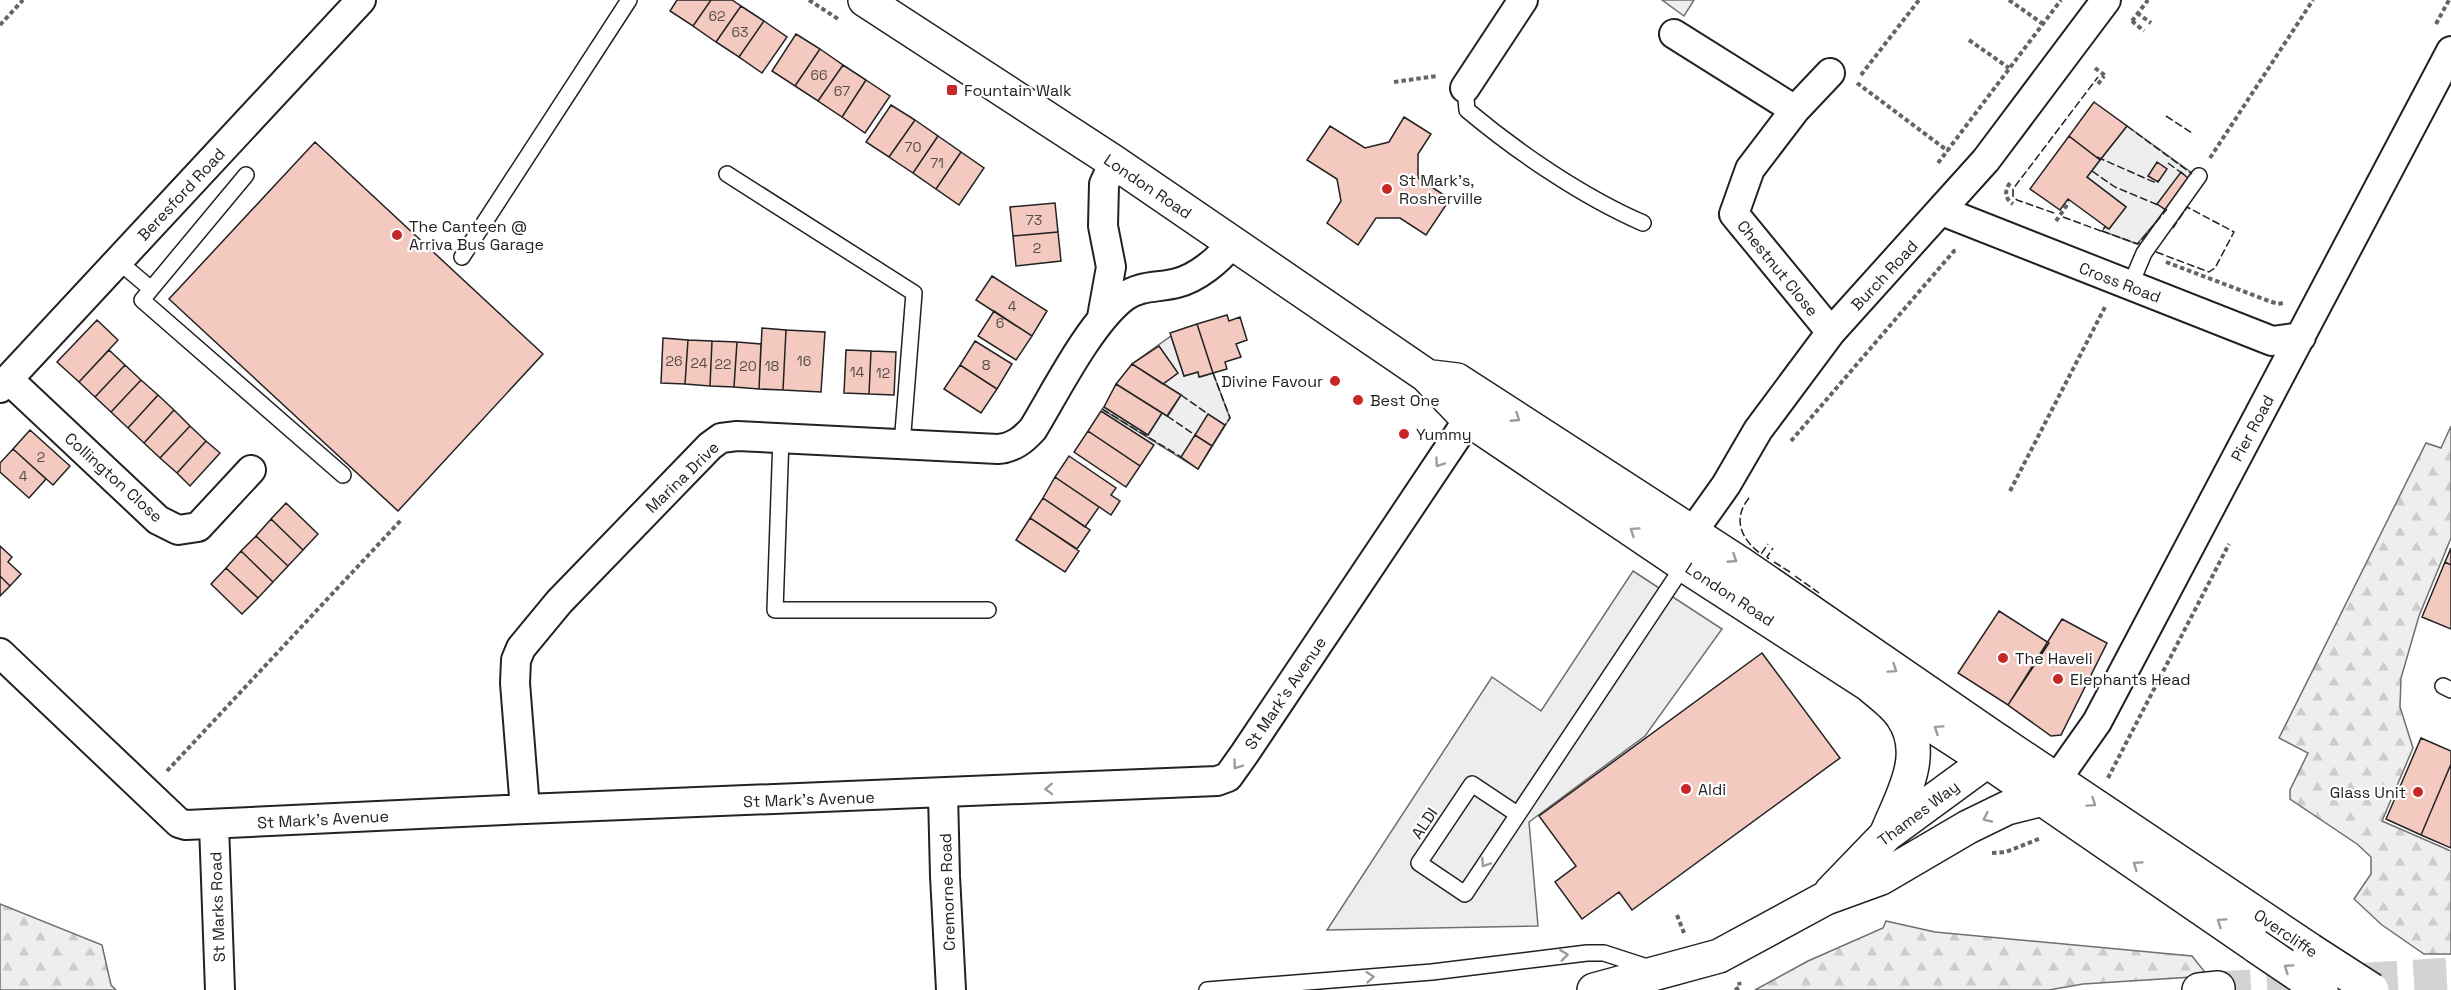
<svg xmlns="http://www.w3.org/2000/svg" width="2451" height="990" viewBox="0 0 2451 990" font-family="'Space Grotesk',sans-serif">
  <defs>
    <pattern id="forest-firs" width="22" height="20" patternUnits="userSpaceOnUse" patternTransform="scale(1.5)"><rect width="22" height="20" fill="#eee"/><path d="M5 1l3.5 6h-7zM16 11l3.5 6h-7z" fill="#ccc"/></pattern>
  </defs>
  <rect width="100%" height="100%" fill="#fff"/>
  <path fill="url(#forest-firs)" stroke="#6f6f6f" stroke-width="1.5" d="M2451,426V538L2419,616L2401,678L2400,707L2413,748L2382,821L2451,851V954H2424L2382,925L2354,899L2371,874V857L2357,844L2290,799V790L2308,753L2279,738L2426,443L2441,448Z
    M0,904L102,945L111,985L116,990H0Z
    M1886,921L1935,932L2192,956L2208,976L2083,984L2049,990H1755L1808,961L1883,928Z"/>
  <path fill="#eee" stroke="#6f6f6f" stroke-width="1.5" d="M1662,0H1694L1684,16Z
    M2127,126L2192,173L2167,209L2137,244L2102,231L2105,227L2109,229L2126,207L2087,177Z
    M1171,336L1184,376L1198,372L1200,377L1213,373L1230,418L1198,469L1102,409L1104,407L1148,435L1162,413L1168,416L1181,395L1132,364Z"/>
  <path fill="#ededed" stroke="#6f6f6f" stroke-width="1.5" d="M1633,571L1722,629L1645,736L1529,822L1538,926L1327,930L1492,677L1541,711Z"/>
  <path fill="#f3c9c0" stroke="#222" stroke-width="1.5" d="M677,0H711L693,26L670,11Z
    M711,0H732L741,6L716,42L693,26Z
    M741,6L764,21L739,57L716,42Z
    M764,21L787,37L762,73L739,57Z
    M796,34L820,49L795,86L772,71Z
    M820,49L843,65L818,101L795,86Z
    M843,65L866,80L842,117L818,101Z
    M866,80L890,96L865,133L842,117Z
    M2094,102L2127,126L2100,160L2069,136Z
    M891,105L915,120L889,157L866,142Z
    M1404,117L1431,134L1418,154V178L1450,199L1426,235L1400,218H1376L1358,245L1327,223L1341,201L1337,179L1307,160L1330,126L1365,148L1389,142Z
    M915,120L938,136L913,173L889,157Z
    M938,136L961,152L936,189L913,173Z
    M2069,136L2100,160L2087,177L2126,207L2109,229L2068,199L2060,210L2030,189Z
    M315,142L543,354L398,511L169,299Z
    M961,152L984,168L959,205L936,189Z
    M2157,162L2167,169L2158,182L2148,176Z
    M2181,172L2189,179L2166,210L2157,204Z
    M1055,203L1058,232L1013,236L1010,207Z
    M1058,232L1061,261L1016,266L1013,236Z
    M992,276L1047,311L1032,336L976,300Z
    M994,311L1032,336L1016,360L978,336Z
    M1227,315L1229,321L1240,317L1247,340L1236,344L1241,357L1225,362L1227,369L1213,373L1197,324Z
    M97,320L118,340L79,382L57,362Z
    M1197,324L1213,373L1199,377L1198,372L1184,376L1170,333Z
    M762,328L786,330L783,390L759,389Z
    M786,330L825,332L821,392L783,390Z
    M663,338L688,340L685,384L661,383Z
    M688,340L712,341L710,386L685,384Z
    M712,341L737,342L734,387L710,386Z
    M975,341L1012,364L997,389L960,365Z
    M737,342L761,344L759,389L734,387Z
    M1159,346L1178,373L1163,384L1132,364Z
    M109,350L125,365L95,397L79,382Z
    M846,350L871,351L869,394L844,393Z
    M871,351L896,352L894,395L869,394Z
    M1132,364L1181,395L1167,416L1116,384Z
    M125,365L141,380L111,412L95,397Z
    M960,365L997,389L981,413L944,389Z
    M141,380L158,395L128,428L111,412Z
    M1116,384L1162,413L1148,435L1104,407Z
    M158,395L174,410L144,443L128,428Z
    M174,410L190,426L160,458L144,443Z
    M1101,411L1154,445L1140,466L1088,431Z
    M1208,414L1225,425L1212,446L1195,435Z
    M190,426L206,441L177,473L160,458Z
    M30,430L70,466L53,485L13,449Z
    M1088,431L1140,466L1126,487L1074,452Z
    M1195,435L1212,446L1198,469L1181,457Z
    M206,441L220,453L190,486L177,473Z
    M13,449L46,479L29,498L0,472V463Z
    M1069,456L1116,488L1111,495L1120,501L1111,515L1055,477Z
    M1055,477L1099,507L1085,527L1043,498Z
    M1043,498L1090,530L1077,549L1030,518Z
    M286,503L318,534L303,550L271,519Z
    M1030,518L1079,551L1065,572L1016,540Z
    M271,519L303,550L288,566L256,536Z
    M256,536L288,566L273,582L241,551Z
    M0,546L12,557L8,562L21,574L10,586L0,576Z
    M2451,548V565L2445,562Z
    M241,551L273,582L258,598L226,568Z
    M2445,562L2451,565V629L2422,617Z
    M226,568L258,598L242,614L211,584Z
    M0,576L10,586L0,596Z
    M1999,611L2049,643L2008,705L1958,673Z
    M2062,619L2107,643L2061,735L2051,736L2008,705Z
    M1762,653L1840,758L1632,910L1619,892L1582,919L1555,882L1576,866L1539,816Z
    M2421,738L2451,751V764L2421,835L2386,819Z
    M2451,764V848L2421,835Z"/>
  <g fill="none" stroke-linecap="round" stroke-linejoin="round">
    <path stroke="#d3d3d3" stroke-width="33" stroke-dasharray="33 16" stroke-linecap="butt" d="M2218,988L2451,974"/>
    <g stroke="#222" stroke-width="18">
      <path id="lane" d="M1465,88L1467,110C1517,152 1583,197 1643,223
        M727,174L914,293L902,445
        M246,175L142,300L343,475
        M462,257L629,0
        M118,261L151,289
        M2130,286L2144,253L2199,176
        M781,437L775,610H988
        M2443,686L2451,690
        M1517,814L1472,784L1419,863L1465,894L1684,565
        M1207,990L1432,972L1587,953H1604L1653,969"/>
    </g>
    <g stroke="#222" stroke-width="32">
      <path id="street" d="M1674,34L1795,110
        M1830,73L1795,110L1750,169L1734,214L1831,332
        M1465,88L1523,0
        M1942,211L2272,341L2301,337
        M1102,317L1111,267L1103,226L1104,184L1114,162
        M8,379L158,520L178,530L198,527L251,470
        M0,388L361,0
        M1679,551L1726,485L1758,430L1831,332L1986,160L2106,0
        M0,653L179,823L186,825L525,809L1217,781L1228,777L1245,753L1480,402
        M943,794L945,876L951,990
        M2044,797L2097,722L2451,51
        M525,809L515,683L516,660L521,648L559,602L710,446L721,438L737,436L998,449C1013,448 1023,440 1033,429C1056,391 1090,323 1124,297C1140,285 1158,288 1177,283C1197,278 1219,260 1231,244
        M214,825L220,990"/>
    </g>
    <g stroke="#222" stroke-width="36">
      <path id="secondary" d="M865,0L1114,162L1427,376L1468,419L1684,565L1987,761
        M1432,377L1457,380L1741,564L2000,742
        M2199,990L2218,988"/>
    </g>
    <g stroke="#222" stroke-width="36">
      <path id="primary" d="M1872,687C1882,696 1895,705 1902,716C1929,755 1901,797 1886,835
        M2000,742L2310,950
        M1987,761L2256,946
        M1831,892L1886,835L1987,761L2007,760
        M1594,990L1719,956L1826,898L1881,878L1968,827L2007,808L2043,799"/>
    </g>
    <path stroke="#646464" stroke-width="4" stroke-dasharray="4.5 3" stroke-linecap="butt" d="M809,0L838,19
      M2009,0L2043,24
      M2137,13L2151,23
      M2132,21L2148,0
      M2132,21L2144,31
      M2436,24L2449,0
      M0,25L23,0
      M1969,40L2009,68
      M2095,68L2107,77
      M1861,75L1919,0
      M1394,82L1437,76
      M1857,83L1948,151
      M2098,84L2104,76
      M2210,158L2313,0
      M1938,163L2061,0
      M2010,183C2004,191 2005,199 2013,204
      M2056,221L2069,202
      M2166,262L2269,301L2278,304L2283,303
      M1791,441L1954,251L1958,250
      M2010,491L2105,307
      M167,771L402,519
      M2108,778L2229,544
      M1992,853L2006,852L2041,838
      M1677,915L1684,933
      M1735,990L1740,987L1739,982"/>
    <use href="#lane" stroke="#fff" stroke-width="15"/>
    <use href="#street" stroke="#fff" stroke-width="28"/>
    <use href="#secondary" stroke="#fff" stroke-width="33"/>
    <use href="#primary" stroke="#fff" stroke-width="33"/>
    <g stroke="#222" stroke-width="36" stroke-linecap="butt">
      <path id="primary-bridge" d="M2256,946L2321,990
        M2310,950L2372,990"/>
    </g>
    <use href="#primary-bridge" stroke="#fff" stroke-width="33"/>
    <path stroke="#222" stroke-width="1.5" stroke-dasharray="8 3" stroke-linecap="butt" d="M2166,116L2192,133
      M2127,126L2192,174
      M2097,157L2156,183L2159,180
      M2168,163L2183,174
      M2092,171L2115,187L2158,205
      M2054,213L2017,200L2013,196V189L2098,77
      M2063,217L2101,231L2105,227
      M2102,231L2138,244L2167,209
      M2156,252L2209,272L2215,268L2234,232L2187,207L2173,228
      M1213,373L1230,418L1225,425
      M1181,395L1208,414
      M1102,409L1181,457
      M1167,416L1195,435
      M1749,498C1732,519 1741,539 1761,554L1768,544
      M1769,559L1767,557L1773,548
      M1774,562L1790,572
      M1795,576L1819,593"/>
  </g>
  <defs><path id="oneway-chevron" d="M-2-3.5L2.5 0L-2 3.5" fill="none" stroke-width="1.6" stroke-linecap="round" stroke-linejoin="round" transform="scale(1.5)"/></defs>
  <g stroke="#9c9c9c">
    <use href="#oneway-chevron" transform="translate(1516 418) rotate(33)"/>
    <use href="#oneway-chevron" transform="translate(1439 463) rotate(124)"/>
    <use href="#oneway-chevron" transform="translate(1634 531) rotate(-146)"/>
    <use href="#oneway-chevron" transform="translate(1733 559) rotate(33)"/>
    <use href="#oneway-chevron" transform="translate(1893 669) rotate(34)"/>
    <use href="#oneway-chevron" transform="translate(1938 729) rotate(-146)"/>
    <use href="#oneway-chevron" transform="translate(1237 765) rotate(126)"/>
    <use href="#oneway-chevron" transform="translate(1049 789) rotate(178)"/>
    <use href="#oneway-chevron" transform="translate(2092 803) rotate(34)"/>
    <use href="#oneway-chevron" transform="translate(1987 818) rotate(155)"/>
    <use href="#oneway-chevron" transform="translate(1485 863) rotate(123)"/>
    <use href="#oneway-chevron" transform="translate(2137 865) rotate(-145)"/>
    <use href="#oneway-chevron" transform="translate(2221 922) rotate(-146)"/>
    <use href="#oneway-chevron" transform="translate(1564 955) rotate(-7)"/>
    <use href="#oneway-chevron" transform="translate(2288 968) rotate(-145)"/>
    <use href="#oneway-chevron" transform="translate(1370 977) rotate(-5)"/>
  </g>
  <g fill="#c62828" stroke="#fff" stroke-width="2">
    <rect x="946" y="84" width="12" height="12" rx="3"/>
    <circle cx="1387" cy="189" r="6"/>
    <circle cx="397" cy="235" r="6"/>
    <circle cx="1335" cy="381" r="6"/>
    <circle cx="1358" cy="400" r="6"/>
    <circle cx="1404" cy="434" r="6"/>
    <circle cx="2003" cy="658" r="6"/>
    <circle cx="2058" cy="679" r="6"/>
    <circle cx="1686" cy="789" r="6"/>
    <circle cx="2418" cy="792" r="6"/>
  </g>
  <g text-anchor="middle" stroke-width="4.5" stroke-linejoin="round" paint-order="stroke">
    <g font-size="14" fill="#564c4a">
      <text x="717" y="21">62</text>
      <text x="740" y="37">63</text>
      <text x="819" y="80">66</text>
      <text x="842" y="96">67</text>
      <text x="913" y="152">70</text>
      <text x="937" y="168">71</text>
      <text x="1034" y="225">73</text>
      <text x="1037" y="253">2</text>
      <text x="1012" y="311">4</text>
      <text x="1000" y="328">6</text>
      <text x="674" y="366">26</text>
      <text x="804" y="366">16</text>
      <text x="699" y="368">24</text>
      <text x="723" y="369">22</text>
      <text x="986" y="370">8</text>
      <text x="748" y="371">20</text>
      <text x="772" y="371">18</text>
      <text x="857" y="377">14</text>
      <text x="883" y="378">12</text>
      <text x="41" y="462">2</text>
      <text x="23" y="481">4</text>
    </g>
    <g font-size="16" fill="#222" stroke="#fff" text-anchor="start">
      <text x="964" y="96">Fountain Walk</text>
      <text x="1399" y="186">St Mark's,<tspan x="1399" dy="18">Rosherville</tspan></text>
      <text x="409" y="232">The Canteen @<tspan x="409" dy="18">Arriva Bus Garage</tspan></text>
      <text x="1323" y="387" text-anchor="end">Divine Favour</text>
      <text x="1370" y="406">Best One</text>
      <text x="1416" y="440">Yummy</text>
      <text x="2015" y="664">The Haveli</text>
      <text x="2070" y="685">Elephants Head</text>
      <text x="1698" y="795">Aldi</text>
      <text x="2406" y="798" text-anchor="end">Glass Unit</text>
    </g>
    <g font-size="16" fill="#222" stroke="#fff">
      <text transform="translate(1148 186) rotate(34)" y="6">London Road</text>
      <text transform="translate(181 194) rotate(-47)" y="6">Beresford Road</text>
      <text transform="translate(1778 268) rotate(51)" y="6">Chestnut Close</text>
      <text transform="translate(1884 275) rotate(-47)" y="6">Burch Road</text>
      <text transform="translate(2120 282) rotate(21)" y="6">Cross Road</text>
      <text transform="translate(2252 428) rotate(-62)" y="6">Pier Road</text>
      <text transform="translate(114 477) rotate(42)" y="6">Collington Close</text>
      <text transform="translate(682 477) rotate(-44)" y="6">Marina Drive</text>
      <text transform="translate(1730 594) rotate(33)" y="6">London Road</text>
      <text transform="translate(1285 693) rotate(-56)" y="6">St Mark's Avenue</text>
      <text transform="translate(809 799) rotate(-2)" y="6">St Mark's Avenue</text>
      <text transform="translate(1918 813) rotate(-37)" y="6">Thames Way</text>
      <text transform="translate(323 819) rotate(-3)" y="6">St Mark's Avenue</text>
      <text transform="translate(1424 823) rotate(-56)" y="6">ALDI</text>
      <text transform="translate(947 892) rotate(-92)" y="6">Cremorne Road</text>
      <text transform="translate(217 907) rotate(-92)" y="6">St Marks Road</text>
      <text transform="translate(2286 933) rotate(34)" y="6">Overcliffe</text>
    </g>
  </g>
</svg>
